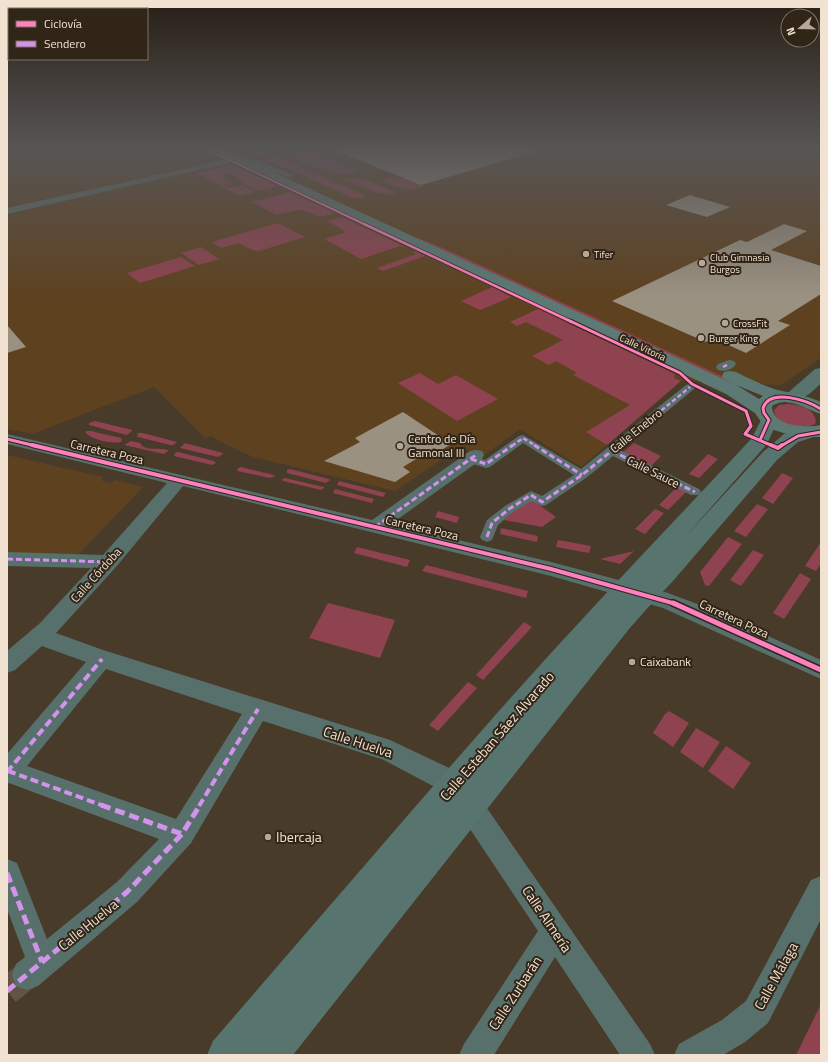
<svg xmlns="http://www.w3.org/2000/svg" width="828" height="1062" viewBox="0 0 828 1062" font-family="'Titillium Web',sans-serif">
  <rect width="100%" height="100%" fill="#483b2a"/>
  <path fill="#5e4220" d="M7,148H821V358L781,385L681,381L581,467L520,429L480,458L462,446L395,491L253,457L225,444L211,436L205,438L154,387L32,434L7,429Z
    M7,455L103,477L101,480L106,482L112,483L115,480L143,487L76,557L7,555Z"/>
  <path fill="#8f424f" d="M241,148H250L272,157L277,156L366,196L364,198H353Z
    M301,151L314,153L357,171C342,183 306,162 289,155Z
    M230,165L235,166L278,186L258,191L239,181L242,180L230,174L221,176L233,183L223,185L228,188L242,185L255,192L240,196L196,173Z
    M342,178L367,180L394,192L395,194C387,196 384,192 378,193Z
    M392,178L398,179L404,178L425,186C409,193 399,188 384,182L383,181Z
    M290,192L335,213L325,216H317L303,210H297L276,215L252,202Z
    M342,217L407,248L400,246L361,259L324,239L344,233V231L328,221Z
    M278,223L305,237L259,251L252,250L239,243L221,248L212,242Z
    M402,232L441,247L726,378L722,380Z
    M201,247L219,259L199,265L181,253Z
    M415,251L425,256L383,271L377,268L416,254L412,252Z
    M181,257L195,266L140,283L127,273Z
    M492,287L511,297L480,310L461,301Z
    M538,309L675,374L674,378L681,381L607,445L586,432L630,405L573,375L577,373L556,361L549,365L532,356L563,340L526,322L517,326L510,322Z
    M420,373L438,384L456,375L498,399L457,421L398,383Z
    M789,404C799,405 814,408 816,421L815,424C804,430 774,426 774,410L779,405Z
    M95,421L132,430V431L127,435L89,425V423Z
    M87,431H91L121,438L122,440L121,442C112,444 91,440 85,432Z
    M138,433H143L177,442L173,445H170L138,437L137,436Z
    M131,441L140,443C145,452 159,447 168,450V451L164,454L124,445Z
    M185,443L223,453V454L218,457L180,448Z
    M634,443L661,456L651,466L623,452Z
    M178,452L214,461L216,463L212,465L174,456L175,453Z
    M708,454L718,459L699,478L689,474Z
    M241,467L274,475L275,476L270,478L237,471L238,468Z
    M290,469L329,479L330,480L326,483L287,473V470Z
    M782,473L793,478L773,504L762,498Z
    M285,478L324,487V488L321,490L283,481L281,480Z
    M339,481L386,493L383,497L337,485Z
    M678,486L687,491L668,510L659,505Z
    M335,489L374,499L372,503L333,493Z
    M531,499L556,517L542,527L504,520L512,512Z
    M757,504L768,509L746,537L734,531Z
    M655,509L664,513L645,534L635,529Z
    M438,511L459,517L457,523L435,517Z
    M501,528L538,536L537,542L500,534Z
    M728,537L742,544L709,586L705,585L700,572Z
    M558,540L591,546L589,553L556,547Z
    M821,542V564L816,571L805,566Z
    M357,547L410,560L407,567L354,553Z
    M753,550L764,555L741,586L730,580Z
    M634,551L620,564L600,559Z
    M426,565L528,591L526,598L422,571Z
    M800,573L811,579L784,619L773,613Z
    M328,603L395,620L380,658L309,638Z
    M524,622L532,627L483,680L476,675Z
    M468,682L477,688L438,731L429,725Z
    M669,711L689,723L673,747L653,733L665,714Z
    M696,728L720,742L703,768L680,752Z
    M726,746L751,763L733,789L708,771Z
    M820,1006L821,1007V1055H796Z"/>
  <path fill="#9a9181" d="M329,148H537V151L421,185Z
    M690,195L730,207L707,217L666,205Z
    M784,224L807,231L771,250L821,266V294L778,321L790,325L746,353L713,338L706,342L612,301L740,240L747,242Z
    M7,325L26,347L7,353Z
    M403,412L451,444L440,451L434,448L403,467L410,472L395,482L324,461L360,442L355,438Z"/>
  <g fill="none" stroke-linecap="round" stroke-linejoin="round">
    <path stroke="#625443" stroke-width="28" stroke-dasharray="28 14" stroke-linecap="butt" d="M7,991L27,975"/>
    <path fill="#58706b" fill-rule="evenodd" d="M690,384L695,387L694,389L620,450L699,489L701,492L699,495H691L613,456L586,478L546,505L542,506L531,501L513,512L498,525L492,540L487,542L482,540L480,537L487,520L505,506L531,491L542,496L574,475L523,443L490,467L486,468L467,462L465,459L467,456L471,455L485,460L519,436L523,435L581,469L686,385Z"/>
    <path fill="#58706b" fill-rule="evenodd" d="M238,157L252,158L293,175L289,177C272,173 256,163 238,161L7,214V208Z
      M729,360L734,361L736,364C732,370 725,372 718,370L716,367L718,364Z
      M7,434L372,520L470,451L476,450L482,451L484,455L482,459L391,524L551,562L668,593L700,605L821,660V679L663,608L551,576L183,486L116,567L56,633L103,650L390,740L464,775L650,1044L655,1055H620L555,957L494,1055H459L464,1044L538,931L446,793L384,760L263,721L191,843L137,902L38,986L27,990L16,986L12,975L16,964L25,957L7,909V859L17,863L47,939L117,882L159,839L9,783L7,784V754L86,662L42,646L15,670L7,673V651L40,623L91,568L7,566V552L103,555L167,483L7,444ZM106,669L242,714L176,819L27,766Z
      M821,876V919L768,1023L745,1042L723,1055H674L679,1044L722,1020L746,1001L811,880Z"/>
    <path fill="#57746f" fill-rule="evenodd" d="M821,368V383C812,392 799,405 785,402L782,398L815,369Z
      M769,415L775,416L778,420L767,444L685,537L763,452L784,434L807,427L814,429L816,433L814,437L798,442L777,460L673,581L653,602L629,629L293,1055H207L213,1041C311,928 407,815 506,703C586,613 670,526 752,438L763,416Z"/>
    <path fill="#5c7974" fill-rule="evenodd" d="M210,148H221L669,354L738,386L759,399L763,396L724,380L722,376L724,372L730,371L736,372C748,378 770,389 782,391C796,394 808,396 821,402V414C805,410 789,395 772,406C772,427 806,428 821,425V437H796L771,429L763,425L755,413L726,394L211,150Z"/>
    <path stroke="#d193ec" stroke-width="2.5" stroke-dasharray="4.5 2.5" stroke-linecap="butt" d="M723,367L729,364
      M512,446L523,438L536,446
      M618,446L690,387"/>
    <path stroke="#d193ec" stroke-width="3" stroke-dasharray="6 3" stroke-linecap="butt" d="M534,445L582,475
      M612,451L695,492
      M471,459L486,464L513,445
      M375,527L476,455
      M487,537L492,523L509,509L531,495L542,502L582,475L619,445
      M7,559L109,562"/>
    <path stroke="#d193ec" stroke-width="4" stroke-dasharray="8 4" stroke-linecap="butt" d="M8,771L104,806
      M7,772L102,659
      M199,806L258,709"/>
    <path stroke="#d193ec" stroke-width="5" stroke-dasharray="10 5" stroke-linecap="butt" d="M101,805L182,834
      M7,873L42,962
      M7,991L127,892L182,834L200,805"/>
    <g stroke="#312518" stroke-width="3">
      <path id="cycleway-far4" d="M204,148L366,225"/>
    </g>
    <g stroke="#312518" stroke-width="4">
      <path id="cycleway-far3" d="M364,224L572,322"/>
    </g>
    <g stroke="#312518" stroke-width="5">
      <path id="cycleway-far2" d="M570,321L680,373L692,384L746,411L751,426L745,434L773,446
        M7,439L36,446
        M760,440L769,420L764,413L763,408C770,387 808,401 821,409
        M781,446L798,436L821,432"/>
    </g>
    <g stroke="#312518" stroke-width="6">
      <path id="cycleway-far1" d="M32,445L551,569L676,604
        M771,445L778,448L782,445"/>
    </g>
    <g stroke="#312518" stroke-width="8">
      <path id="cycleway" d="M673,603L821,670"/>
    </g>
    <use href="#cycleway-far4" stroke="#ff80c0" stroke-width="2"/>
    <use href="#cycleway-far3" stroke="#ff80c0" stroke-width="2.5"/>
    <use href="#cycleway-far2" stroke="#ff80c0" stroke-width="3"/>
    <use href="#cycleway-far1" stroke="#ff80c0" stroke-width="4"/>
    <use href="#cycleway" stroke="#ff80c0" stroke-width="5"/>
  </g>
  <linearGradient id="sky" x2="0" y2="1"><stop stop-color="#282017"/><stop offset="0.5" stop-color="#585555"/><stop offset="1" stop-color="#585555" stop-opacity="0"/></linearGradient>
  <rect width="828" height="296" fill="url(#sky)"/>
  <g fill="#b6a897" stroke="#312518" stroke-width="1.5">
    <circle cx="586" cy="254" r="4"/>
    <circle cx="702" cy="263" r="4"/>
    <circle cx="725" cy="323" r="4"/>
    <circle cx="701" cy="338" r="4"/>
    <circle cx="400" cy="446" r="4"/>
    <circle cx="632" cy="662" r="4"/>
    <circle cx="268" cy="837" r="4"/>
  </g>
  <g text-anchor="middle" stroke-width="4" stroke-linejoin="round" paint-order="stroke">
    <g font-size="10" fill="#f2e2d1" stroke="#312518" text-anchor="start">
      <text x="594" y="258">Tifer</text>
      <text x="710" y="261">Club Gimnasia<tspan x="710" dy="12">Burgos</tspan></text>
      <text x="733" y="327">CrossFit</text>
      <text x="709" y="342">Burger King</text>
    </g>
    <g font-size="10" fill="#f2e2d1" stroke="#312518">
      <text transform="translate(643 347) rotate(25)" y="4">Calle Vitoria</text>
    </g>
    <g font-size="12" fill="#f2e2d1" stroke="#312518">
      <text transform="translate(636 431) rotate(-39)" y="4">Calle Enebro</text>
      <text transform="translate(107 452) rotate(13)" y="4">Carretera Poza</text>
      <text transform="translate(653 472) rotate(26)" y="4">Calle Sauce</text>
      <text transform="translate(422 528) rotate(13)" y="4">Carretera Poza</text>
      <text transform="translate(96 575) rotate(-48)" y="4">Calle Córdoba</text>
      <text transform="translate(734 619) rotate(25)" y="4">Carretera Poza</text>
    </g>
    <g font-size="12" fill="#f2e2d1" stroke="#312518" text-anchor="start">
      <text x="408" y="443">Centro de Día<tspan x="408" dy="14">Gamonal III</tspan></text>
      <text x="640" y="666">Caixabank</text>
    </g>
    <g font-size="14" fill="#f2e2d1" stroke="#312518">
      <text transform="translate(497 736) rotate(-49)" y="5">Calle Esteban Sáez Alvarado</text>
      <text transform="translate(358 742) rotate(18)" y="5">Calle Huelva</text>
      <text transform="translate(547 919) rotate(56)" y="5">Calle Almería</text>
      <text transform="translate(88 925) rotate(-39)" y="5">Calle Huelva</text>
      <text transform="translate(776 976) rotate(-61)" y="5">Calle Málaga</text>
      <text transform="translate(515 993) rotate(-57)" y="5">Calle Zurbarán</text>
    </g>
    <g font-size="14" fill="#f2e2d1" stroke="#312518" text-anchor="start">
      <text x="276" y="842">Ibercaja</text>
    </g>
  </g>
  <rect width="828" height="1062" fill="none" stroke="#f2e2d1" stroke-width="16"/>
  <rect x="8" y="8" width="140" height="52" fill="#312518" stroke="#7e7162"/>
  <rect x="16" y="21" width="20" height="6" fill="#ff80c0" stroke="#7e7162"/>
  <text x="44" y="28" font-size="12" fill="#f2e2d1">Ciclovía</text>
  <rect x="16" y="41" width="20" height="6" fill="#d193ec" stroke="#7e7162"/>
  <text x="44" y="48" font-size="12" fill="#f2e2d1">Sendero</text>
  <g transform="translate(800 28) rotate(250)"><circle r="19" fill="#312518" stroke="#7e7162"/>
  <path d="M0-3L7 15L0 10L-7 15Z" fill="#b6a897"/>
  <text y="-6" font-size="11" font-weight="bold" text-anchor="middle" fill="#f2e2d1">N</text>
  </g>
</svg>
